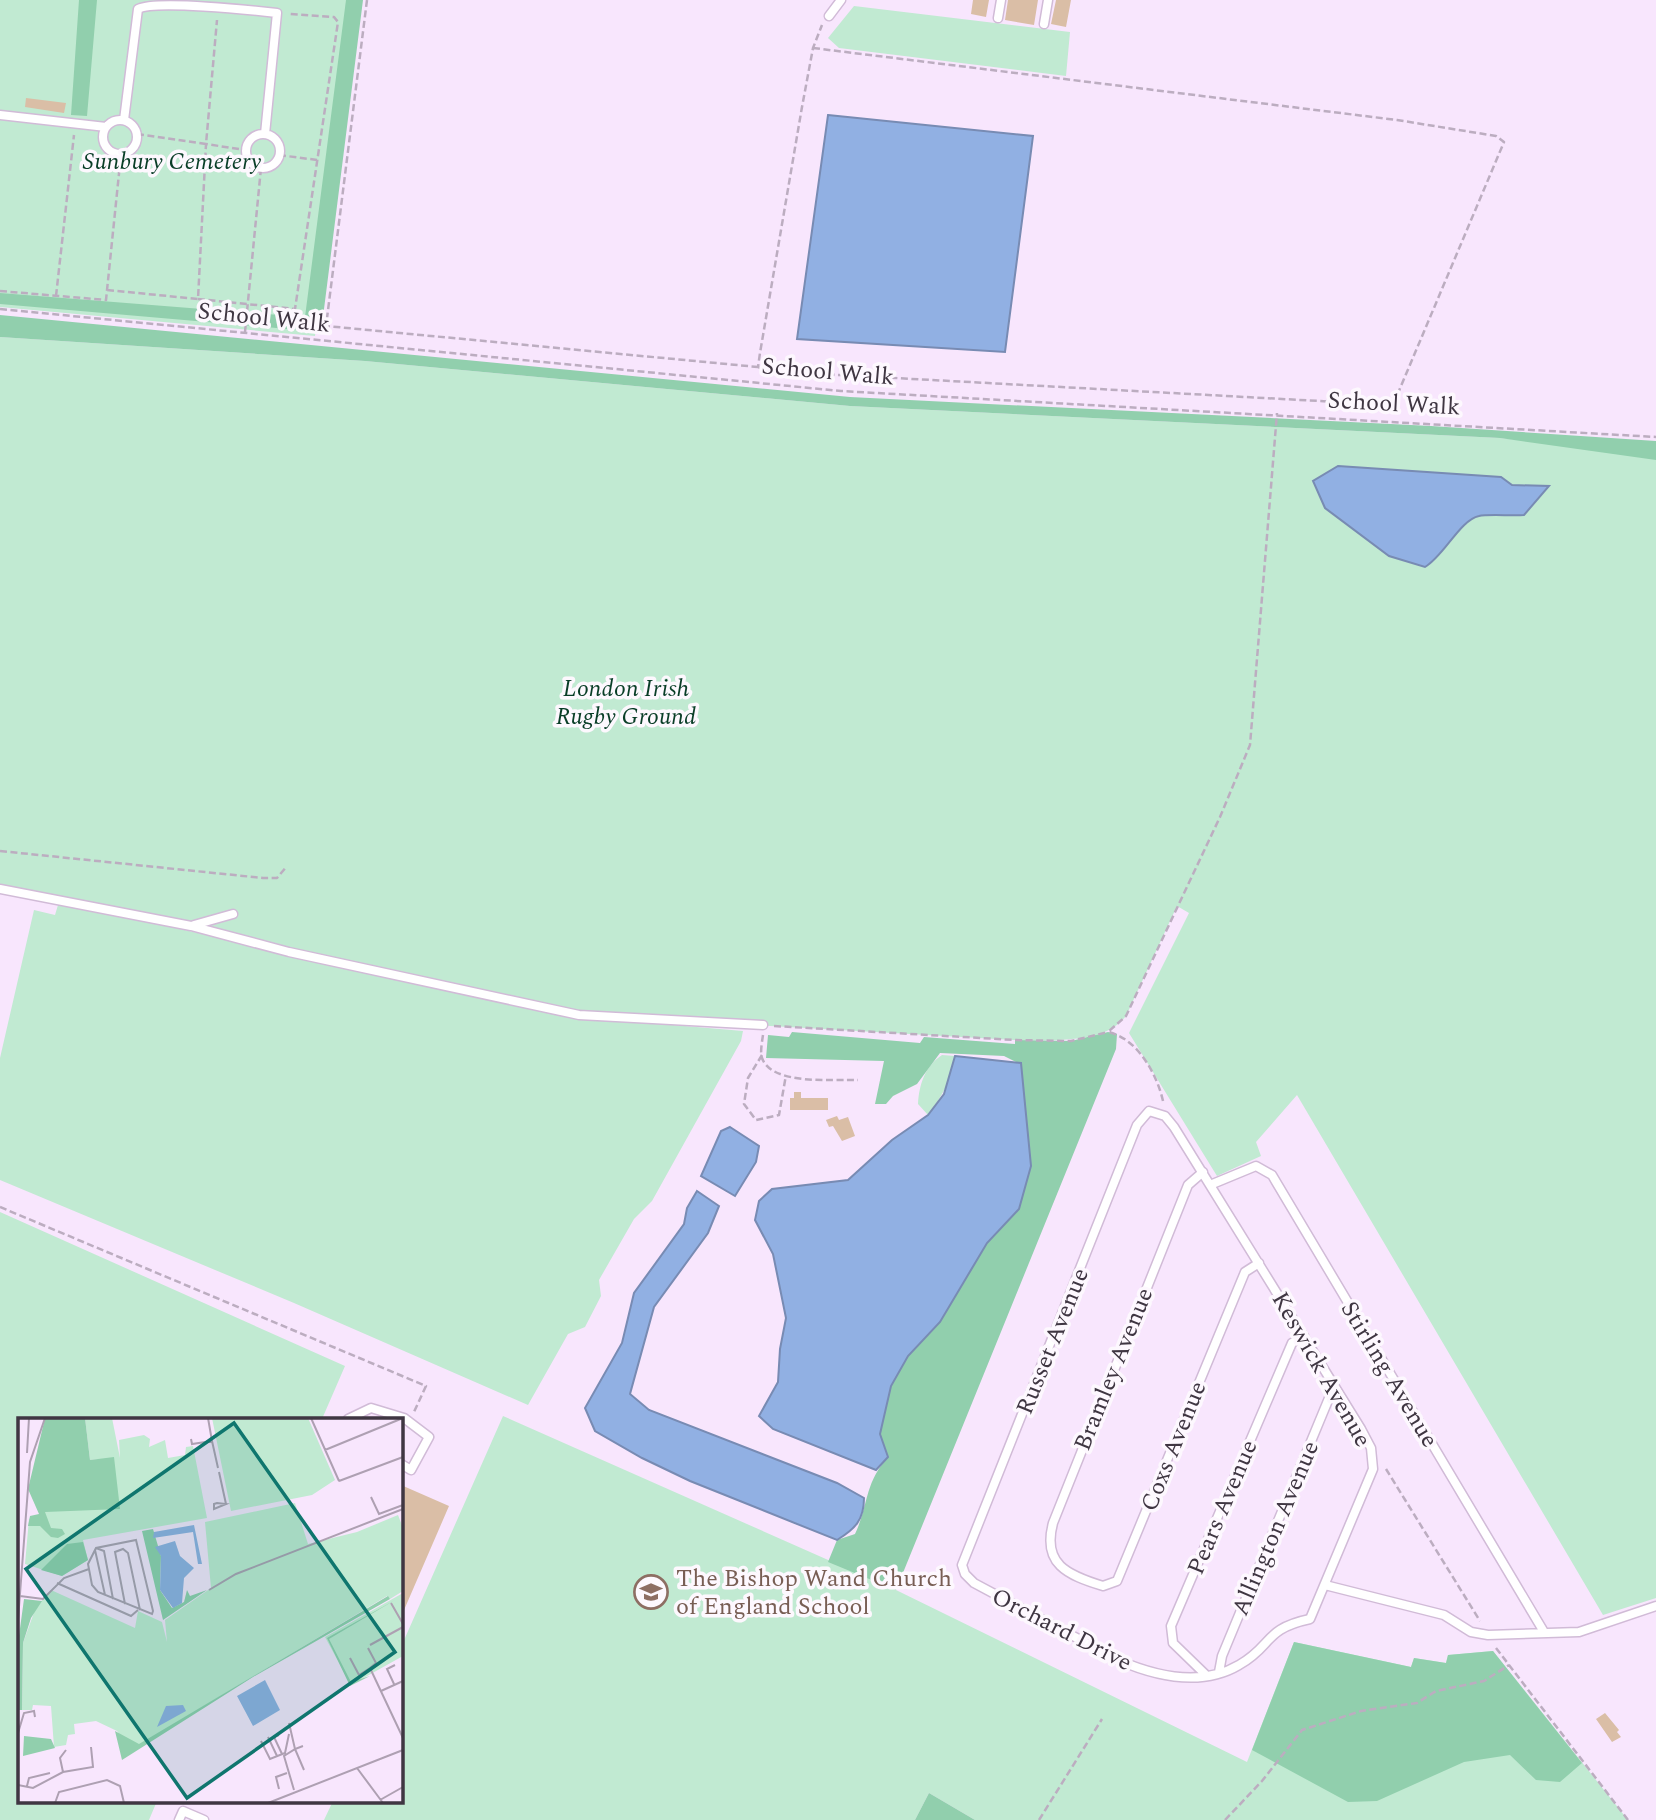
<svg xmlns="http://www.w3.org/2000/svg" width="1656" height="1820" viewBox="0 0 1656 1820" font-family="Spectral,serif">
  <rect width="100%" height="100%" fill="#f8e6fd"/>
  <path fill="#c1ead2" d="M0,0H353L315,336L0,307Z
    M854,6L1070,32L1066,76L839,48L828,38Z
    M0,337L365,361L850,406L1500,438L1656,453V1598L1603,1615L1297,1095L1256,1142L1261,1156L1217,1176L1129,1033L1189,913L1177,906L1126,1016C1103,1046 1049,1039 1014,1040L579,1015L191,926L0,889Z
    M58,905L97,910L557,1015L743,1031L741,1041L652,1201L634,1219L599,1280L601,1296L585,1327L568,1334L528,1405L294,1303L0,1180V1058L34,910L55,915Z
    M942,1055L955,1056C952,1080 942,1096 928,1115L918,1104C919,1085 925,1066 942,1055Z
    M0,1212L345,1366L322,1419H19V1801H157L149,1820H0Z
    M503,1416L896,1590L1247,1762L1294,1642L1411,1667L1414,1658L1446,1663L1448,1655L1493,1651L1628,1820H975L929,1793L915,1820H324L333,1801H401V1647Z"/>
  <path fill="#91cfad" d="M79,0H97L87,116L71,115Z
    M346,0H363L323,317L310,331L0,304V293L305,317Z
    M0,315L850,397L1431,426L1656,441V460L1500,438L850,406L365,361L0,337Z
    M792,1032L920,1043L924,1037L1015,1044V1040L1071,1041L1108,1032L1117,1034L1116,1049L896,1590L828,1562L837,1540L855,1534C869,1504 864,1484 888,1457L880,1434L891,1386L908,1356L940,1322L987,1243L1019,1209L1018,1063L1004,1056L940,1053L917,1084L893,1096L886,1104H875L884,1061L766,1058L768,1035L789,1037Z
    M1294,1642L1411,1667L1414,1658L1446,1663L1448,1655L1493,1651L1582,1763L1560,1782L1536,1780L1510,1755L1464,1762L1377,1801L1348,1802L1252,1750Z
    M929,1793L975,1820H915Z"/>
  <path fill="#91b0e3" stroke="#788bb3" stroke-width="2" d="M828,115L1033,136L1005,352L797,339Z
    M1338,466L1501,477L1512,485L1549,486L1524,515C1513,516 1487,514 1479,516C1460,520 1444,556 1425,567L1389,556L1325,508L1313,481Z
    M955,1056L1021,1063L1031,1166L1019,1209L987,1243L940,1322L908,1356L891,1386L880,1434L888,1457L876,1470L773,1429L759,1416L778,1382L780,1349L786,1318L773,1254L755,1220L759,1201L772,1189L848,1180L892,1140L928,1115L944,1094Z
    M730,1127L759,1146L756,1162L735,1196L701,1176L721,1131Z
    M697,1191L719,1206L708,1233L654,1307L630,1394L649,1410L837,1483L864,1498C864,1520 855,1529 837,1540L690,1481L642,1458L595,1431L585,1408L622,1343L634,1293L684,1224L687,1208Z"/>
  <path fill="#dabea6" d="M973,0H989L986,17L971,14Z
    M1008,0H1038L1034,25L1005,20Z
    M1056,0H1071L1066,27L1051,24Z
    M26,98L66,103L64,113L25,107Z
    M794,1092H801V1098H828V1110H790V1098H794Z
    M837,1116L839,1120L848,1117L855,1136L842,1141L833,1126L829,1127L826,1120Z
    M401,1485L449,1506L401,1617Z
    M1605,1713L1619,1730L1617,1732L1621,1737L1612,1742L1596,1719Z"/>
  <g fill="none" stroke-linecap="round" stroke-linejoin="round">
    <g stroke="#d1bbd7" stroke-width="11">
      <path id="service" d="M829,16L841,0
        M998,18L1001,0
        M1044,24L1048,0
        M0,115L106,127
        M124,120L138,9C154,0 250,10 277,13L265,134
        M103 137a17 17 0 1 1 34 0a17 17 0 1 1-34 0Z
        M246 151a17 17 0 1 1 34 0a17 17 0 1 1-34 0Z
        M0,889L191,926L289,952L579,1015L763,1025
        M194,925L233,914
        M1149,1111L1165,1116L1174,1127L1361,1429L1371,1448L1373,1469L1310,1619C1263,1629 1273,1646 1239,1665C1202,1687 1155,1676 1118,1660L974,1583L965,1574L962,1565L1137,1125Z
        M1203,1172L1188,1185L1053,1523C1042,1564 1067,1575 1103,1586L1117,1581L1245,1272L1259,1263
        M1210,1185L1256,1166L1272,1175L1544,1632
        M348,1419L371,1408L404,1418L429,1437L411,1470L401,1464
        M1325,1585L1444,1615L1471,1632L1488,1635L1579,1632L1656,1606
        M1219,1672L1222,1656L1334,1386
        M1206,1675L1173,1643L1171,1626L1292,1343L1304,1336
        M179,1820L183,1811L204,1820"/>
    </g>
    <path stroke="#bcadc0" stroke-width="2.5" stroke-dasharray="7 3.5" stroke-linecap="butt" d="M367,0L326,326L758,367
      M813,48L1397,120L1496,136L1504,142L1393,405L766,371L758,367L760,353L802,107L813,48L822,25
      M137,134L206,144L217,20
      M279,155L317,160
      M107,290L198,299L206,144L245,150
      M0,291L106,300L121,154
      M56,296L74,135
      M198,299L295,309L338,22L334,17L290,14
      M0,309L841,391L1656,437
      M245,332L261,168
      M0,851L263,878H277L287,866
      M774,1026L1015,1040L1071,1041L1108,1032
      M763,1035C762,1042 760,1052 762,1058C772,1086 834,1079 858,1080
      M762,1055L748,1078L744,1104L756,1120L779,1115L786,1075
      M1163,1101C1157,1074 1137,1038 1108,1032L1126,1016L1220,817L1250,745L1277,413
      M0,1207L426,1386L414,1412
      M1386,1469L1480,1621
      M1496,1648L1628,1820
      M1039,1820L1102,1719
      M1225,1820L1262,1781L1302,1730L1361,1711L1417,1703L1436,1691L1484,1681L1509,1665"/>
    <use href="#service" stroke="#fff" stroke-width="8"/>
  </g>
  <defs>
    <g id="school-ring" transform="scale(1.75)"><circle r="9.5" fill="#fdf8fe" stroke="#8d6e63" stroke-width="1.5"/><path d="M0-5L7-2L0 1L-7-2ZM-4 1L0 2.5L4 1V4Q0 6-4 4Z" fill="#8d6e63"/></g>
  </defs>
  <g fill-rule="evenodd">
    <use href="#school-ring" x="651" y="1592"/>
  </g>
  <g text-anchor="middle" stroke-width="7" stroke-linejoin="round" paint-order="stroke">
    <g font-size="24" font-style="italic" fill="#093e27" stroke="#fdf8fe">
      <text x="172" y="169">Sunbury Cemetery</text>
      <text x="626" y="696">London Irish<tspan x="626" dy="28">Rugby Ground</tspan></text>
    </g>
    <g font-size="24" fill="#3f3642" stroke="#fdf8fe">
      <text transform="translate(264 317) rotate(6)" y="8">School Walk</text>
      <text transform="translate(828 371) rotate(5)" y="8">School Walk</text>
      <text transform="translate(1394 403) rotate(3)" y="8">School Walk</text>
      <text transform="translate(1052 1341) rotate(-68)" y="8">Russet Avenue</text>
      <text transform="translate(1113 1369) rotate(-68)" y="8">Bramley Avenue</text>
      <text transform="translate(1322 1369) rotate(60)" y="8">Keswick Avenue</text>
      <text transform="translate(1390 1374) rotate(59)" y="8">Stirling Avenue</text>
      <text transform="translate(1173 1446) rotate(-68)" y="8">Coxs Avenue</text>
      <text transform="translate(1222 1507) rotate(-67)" y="8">Pears Avenue</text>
      <text transform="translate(1275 1528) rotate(-67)" y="8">Allington Avenue</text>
      <text transform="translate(1062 1629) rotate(27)" y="8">Orchard Drive</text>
    </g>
    <g font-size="24" fill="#785e54" stroke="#fdf8fe" text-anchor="start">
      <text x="676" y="1586">The Bishop Wand Church<tspan x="676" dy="28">of England School</tspan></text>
    </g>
  </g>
  <g transform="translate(18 1418)">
    <rect width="385" height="385" fill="#f8e6fd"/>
    <path d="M67,0H94L102,40L101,22L126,17L132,21L131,29L147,22L150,40L167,37L168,29L175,28L189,100L65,122L70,142L44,158L7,146L11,101L34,91L66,92L85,41L72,42ZM194,0H290L317,62L294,77L213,93ZM277,85L290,126L339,114L380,97L385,110V173L372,181L369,178L113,332L99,313L78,303L56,306L57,316L50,317L48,327L36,329L33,288L15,287L14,292H4L5,225L18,189L33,172L117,210L120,193L144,204L149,224L147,202L193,170L187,104ZM385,175V238L333,267L307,219Z" fill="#c1ead2"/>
    <path d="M27,0H67L72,42L96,39L102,91L27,94L33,110L44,111L47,116L40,120L33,119L22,108H10L12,98L21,96L10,71ZM135,111L143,138L142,172L154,190L166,184L169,172L172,178L189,172L145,202L124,113ZM65,124L70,142L44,158L23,152L49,126ZM370,178L372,181L235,259L104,342L97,313L121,326ZM6,181L24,183L13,200L5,225L4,292H0V225ZM377,182L311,221L333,264L352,258L332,268L309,220ZM6,318L33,321L37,330L5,338Z" fill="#91cfad"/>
    <path d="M176,107L184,146H180L175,114L135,120L136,114ZM157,123L162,138L176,150L166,160L164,185L155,190L142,172L143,138L137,129ZM247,262L262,292L235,308L219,278ZM165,287L168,293L139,309L148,288Z" fill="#91b0e3"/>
    <path fill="none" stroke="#aea0b2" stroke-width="2" d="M293,0L321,63M173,21L174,26L194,23L190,0M194,23L200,50M307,32L385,0M9,35L11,0M201,54L208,86M321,63L385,39M353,79L361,96L385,87M196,86L199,85L208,86L196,91ZM118,122L135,193L134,196L80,174L74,167L70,146L78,130ZM78,130L86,133L95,181M77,132L87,177M39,165L113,198L120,192M191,172L218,156L385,91M2,178L25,181L46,160L71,151M373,185L385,206M107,186L97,134L105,131L110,135L122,192M0,202L12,44L27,0M352,227L385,209M332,240L341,257L352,250L358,245L350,230M352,250L385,320M376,266L369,251L377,247M363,273L385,263M271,305L277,331L266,338L276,372M0,315L6,295L16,293L17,299M261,317L256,319L264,336M250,319L259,338M243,323L252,341L267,335L271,316M285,328L277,331L286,352M339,350L365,385M45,354L42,340L48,332M0,367L15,370L45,354L75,349L73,329M9,368L11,360L32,355M261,371L258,359L269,355M362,382L385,369M37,385L41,374L89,362L102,368L106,385M250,385L385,332"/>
    <path fill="#0f766e" fill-opacity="0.15" stroke="#0f766e" stroke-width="3.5" d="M216,5L377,234L169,380L8,151Z"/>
    <rect width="385" height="385" fill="none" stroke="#3f3642" stroke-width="3.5"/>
  </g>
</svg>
